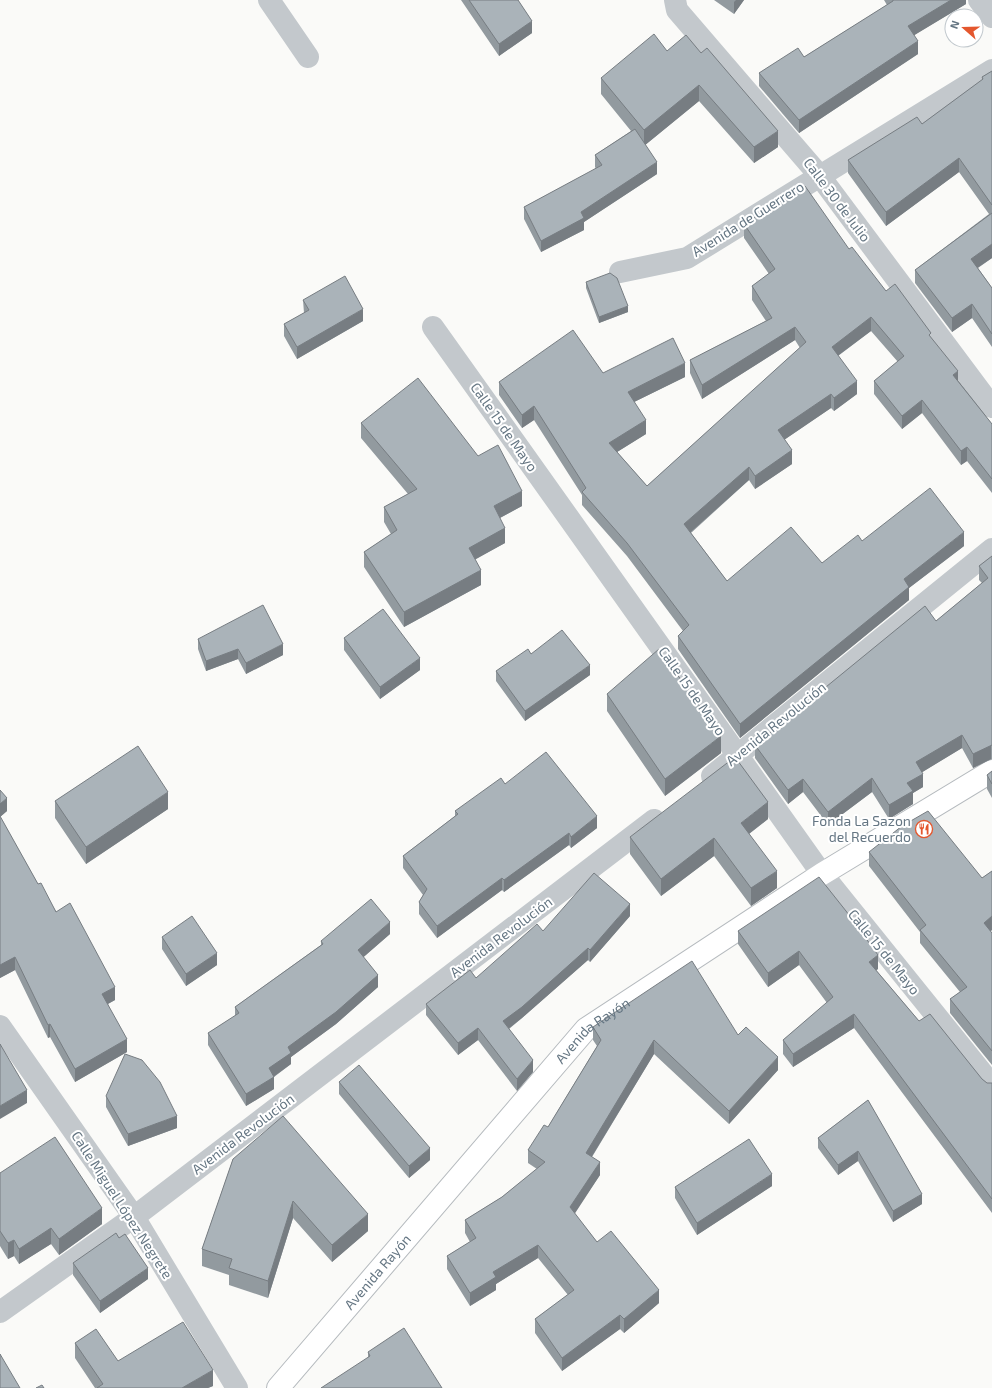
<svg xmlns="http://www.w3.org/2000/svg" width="992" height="1388" viewBox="0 0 992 1388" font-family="'Exo 2',sans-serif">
  <rect width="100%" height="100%" fill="#fafaf8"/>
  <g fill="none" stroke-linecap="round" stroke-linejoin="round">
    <g stroke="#b5babe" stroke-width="24">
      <g id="primary">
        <path id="s1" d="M278,1388L586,1029L822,874L992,771"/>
      </g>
    </g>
    <path stroke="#c3c8cc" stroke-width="22" d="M269,0L308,57
      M675,0L677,10L819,175L992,407
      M979,0L992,17
      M620,272L687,258L992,70
      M433,327L822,874L992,1085
      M712,776L992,549
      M0,1026L134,1217L237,1388
      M0,1312L134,1217L654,820"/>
    <use href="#primary" stroke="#fff" stroke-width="22"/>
  </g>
  <path fill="#929a9f" d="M461,0H518L532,33L499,56Z
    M714,0H744L734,14Z
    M884,0H966V4L914,35L918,54L799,133L759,86V73L804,57L887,5Z
    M667,51L778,147L754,163L699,101L645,145L657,174L584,222V230L541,252L524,219V207L596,169L595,167V155L631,131L601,94V78Z
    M992,71V258L978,268L992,288V347L972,318L952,332L915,283V270L989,214L959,172L886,226L848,173V160L922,124L982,80V77Z
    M744,224L849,249L886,291L931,338L958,380L992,424V493L967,461L961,465L922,413L902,429L874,394V381L898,362L871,331L838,356L857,394L834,411L831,408L784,440L792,464L755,489L749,480L691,533L727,581L822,563L862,541L964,546L909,588V600L740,738L678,649V636L683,631L627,556L582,505V495L534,420L522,428L499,395V382L603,373L685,377L634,402L646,434L617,452L647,486L800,348L795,340L702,399L690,373V360L766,321L752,300V286L769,274L744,238Z
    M586,282L628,312L599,323L586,288Z
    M303,300L363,321L297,359L284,336V324L304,313Z
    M361,423L478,456L522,506L500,518L505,543L475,559L481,585L404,627L364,567V552L391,534L384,522V507L408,494L361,438Z
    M992,556V759L973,768L962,748L922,772L923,787L913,793V804L889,819L872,792L828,825L803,792L788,804L755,758V745L936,621L982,583L979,580V566Z
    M344,638L420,670L380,699L344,650Z
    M198,639L283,655L246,674L238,659L206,671L198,649Z
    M531,654L590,675L525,721L496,681V671Z
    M607,694L721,753L665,796L607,711Z
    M992,771V798L987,789V775Z
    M505,784L597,828L571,848L569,845L504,892L502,890L437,938L419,914V902L423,895L403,868V856L455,816V811Z
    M0,790L7,811L0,817L38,884L115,1000L108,1004L127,1052L75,1082L50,1037L48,1038L15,970L0,978Z
    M55,801L168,809L86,864L55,818Z
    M768,819L749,834L777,888L751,906L714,856L661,896L630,854V837Z
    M869,852L982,878L992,871V930L990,931L992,933V1065L950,1013V999L960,992L920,943V932L869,866Z
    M630,916L590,962L588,960L522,1018L509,1029L533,1072L517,1091L478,1040L458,1055L426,1015V1004L476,978L543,931Z
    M738,931L878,969L876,970L919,1021L982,1079L987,1083H992V1213L854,1028L793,1067L783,1054V1040L827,1003L799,965L768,987L738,944Z
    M390,934L363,957L378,987L336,1024L291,1057V1064L274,1077V1089L246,1106L208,1045V1033L235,1016V1007L321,945V941Z
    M162,937L217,965L186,986L162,949Z
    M593,1027L738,1035L778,1070L729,1124L654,1054L592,1157L600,1175L574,1213L597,1242L659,1303L624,1333L620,1329L562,1371L535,1333V1319L568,1295L538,1258L496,1284V1290L470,1306L447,1269V1256L470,1242L465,1233V1220L502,1197L537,1169L528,1163V1150L548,1127L597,1046L593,1040Z
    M339,1082L430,1160L409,1178L339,1094Z
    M106,1096L177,1128L128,1146L106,1107Z
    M868,1100L922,1204L893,1222L858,1161L838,1175L818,1148V1138Z
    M233,1159L368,1231L332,1262L293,1218L268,1298L229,1285V1275L202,1266V1249Z
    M0,1173L102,1224L59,1255L51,1244L19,1264L14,1256L8,1259L0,1246Z
    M772,1186L697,1235L675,1198V1187Z
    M73,1263L148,1279L100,1313L73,1275Z
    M75,1343L118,1361L213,1386L208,1388H95L75,1358Z
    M368,1352L442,1388L368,1358Z"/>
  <path fill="#777d82" d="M736,0H744L734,14V2Z
    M951,0H966V4L908,39V26Z
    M532,21V33L499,56V44Z
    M918,41V54L799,133V120Z
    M699,85V101L644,146V130Z
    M778,131V147L754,163V147Z
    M959,158V172L886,226V212Z
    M657,162V174L584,222V230L541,252V241L581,212Z
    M992,244V258L971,272V259Z
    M972,304V318L952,332V318Z
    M628,306V312L599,323V317Z
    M363,309V321L297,359V347Z
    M871,317V331L832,360V347Z
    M795,327V340L702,399V385Z
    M685,363V377L628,405V392Z
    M958,371V384L953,375Z
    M857,381V394L834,411V398Z
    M831,394V408L778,444V430Z
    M922,400V413L902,429V416Z
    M534,406V420L522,428V415Z
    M646,420V434L609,457V443Z
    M967,447V461L961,465V451Z
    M792,450V464L755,489V476Z
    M749,467V480L684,538V524Z
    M522,491V506L494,521V506Z
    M505,528V543L469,563V548Z
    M964,532V546L909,588V600L740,738V724L904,579Z
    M481,570V585L404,627V612Z
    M283,644V655L246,674V663Z
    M238,649V659L206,671V661Z
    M420,658V670L380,699V687Z
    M590,665V675L525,721V711Z
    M962,735V748L916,776V762Z
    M721,736V753L665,796V779Z
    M991,745V759L973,768V754Z
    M923,774V787L913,793V804L889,819V805L907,783Z
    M872,778V792L828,825V812Z
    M803,779V792L788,804V790Z
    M168,792V809L86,864V847Z
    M7,798V811L0,817V804Z
    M768,802V819L741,840V823Z
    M597,816V828L571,848V837Z
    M569,833V845L504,892V880Z
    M714,838V856L661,896V879Z
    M777,871V888L751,906V888Z
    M502,878V890L437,938V926Z
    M630,904V916L590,962V950Z
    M992,916V930L984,937V923Z
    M390,922V934L358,962V950Z
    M588,948V960L522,1018L503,1033V1021Z
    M799,951V965L768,987V973Z
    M217,953V965L186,986V974Z
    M878,955V969L869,975V962Z
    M15,957V970L0,978V965Z
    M378,975V987L336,1024L291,1057V1064L269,1080L274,1077V1089L246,1106V1094L288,1047Z
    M115,987V1000L102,1007V994Z
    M854,1014V1028L793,1067V1054Z
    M50,1024V1037L48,1038V1025Z
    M478,1028V1040L458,1055V1043Z
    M127,1039V1052L75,1082V1069Z
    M654,1040V1054L586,1166V1153Z
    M778,1057V1070L729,1124V1111Z
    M533,1060V1072L517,1091V1079Z
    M27,1090V1103L0,1119V1106Z
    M177,1116V1128L128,1146V1134Z
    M430,1148V1160L409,1178V1166Z
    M858,1151V1161L838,1175V1165Z
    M600,1162V1175L570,1221V1207Z
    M772,1174V1186L697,1235V1223Z
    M922,1194V1204L893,1222V1211Z
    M293,1201V1218L268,1298V1281Z
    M102,1208V1224L59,1255V1239Z
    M368,1214V1231L332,1262V1245Z
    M51,1228V1244L19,1264V1249Z
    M14,1240V1256L8,1259V1243Z
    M538,1245V1258L496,1284V1290L470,1306V1293L493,1272Z
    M148,1268V1279L100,1313V1301Z
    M659,1290V1303L624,1333V1319Z
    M620,1315V1329L562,1371V1358Z
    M213,1370V1386L208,1388H182Z"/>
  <path fill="#aab3b9" stroke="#777d82" d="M469,0H518L532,21L499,44Z
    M893,0H951L908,26L918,41L799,120L759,73L798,48L804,57L893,1Z
    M654,34L667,51L686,35L701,53L707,48L778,131L754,147L699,85L644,130L601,78Z
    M992,71V205L959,158L886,212L848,160L917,117L922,124L983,79L982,77Z
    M635,129L657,162L581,212L584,218L541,241L524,207L602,165L595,155Z
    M805,186L849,249L852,247L886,291L895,284L931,333L929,335L958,371L953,375L992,424V479L967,447L961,451L922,400L902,416L874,381L904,356L871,317L832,347L857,381L834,398L831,394L778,430L792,450L755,476L749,467L684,524L727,581L791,527L822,563L858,535L862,541L930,488L964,532L904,579L909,587L740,724L678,636L689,625L627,543L582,492L586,488L534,406L522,415L499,382L573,330L603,373L673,338L685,363L628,392L646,420L609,443L647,486L806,342L795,327L702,385L690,360L772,318L752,286L775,269L744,224Z
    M992,213V244L971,259L992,288V334L972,304L952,318L915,270Z
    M610,273L617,278L628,306L599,317L586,282Z
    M345,276L363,309L297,347L284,324L309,310L303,300Z
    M418,378L478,456L498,445L522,491L494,506L505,528L469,548L481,570L404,612L364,552L397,530L384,507L417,489L361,423Z
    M992,556V745L973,754L962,735L916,762L923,774L907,783L913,791L889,805L872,778L828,812L803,779L788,790L755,745L925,606L936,621L988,578L979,566Z
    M263,605L283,644L246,663L238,649L206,661L198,639Z
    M383,609L420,658L380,687L344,638Z
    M562,630L590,665L525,711L496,671L528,649L531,654Z
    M659,649L721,736L665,779L607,694Z
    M138,746L168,792L86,847L55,801Z
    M546,752L597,816L571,837L569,833L504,880L502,878L437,926L419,902L427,889L403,856L458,814L455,811L501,778L505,784Z
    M735,757L768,802L741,823L777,871L751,888L714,838L661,879L630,837Z
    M992,771V784L987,775Z
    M0,790L7,798L0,804Z
    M928,811L982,878L992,871V916L984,923L992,933V1051L950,999L967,987L920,930L926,925L869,852L902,826Z
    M0,816L38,884L41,883L56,912L70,903L115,987L102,994L127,1039L75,1069L50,1024L48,1025L15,957L0,965Z
    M594,873L630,904L590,950L588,948L522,1007L503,1021L533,1060L517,1079L478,1028L458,1043L426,1004L470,970L476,978L537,924L543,931Z
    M819,877L846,911L878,955L869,962L919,1021L930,1014L982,1079L987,1083H992V1199L854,1014L793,1054L783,1040L833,997L799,951L768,973L738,931Z
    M371,899L390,922L358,950L378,975L336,1012L288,1047L291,1053L269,1068L274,1077L246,1094L208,1033L239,1013L235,1007L323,944L321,941Z
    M192,916L217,953L186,974L162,937Z
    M692,961L738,1035L746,1027L778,1057L729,1111L654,1040L586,1153L600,1162L570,1207L597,1242L611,1231L659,1290L624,1319L620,1315L562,1358L535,1319L574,1290L538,1245L493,1272L496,1277L470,1293L447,1256L476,1238L465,1220L502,1197L545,1162L528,1150L544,1125L548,1127L601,1040L593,1027Z
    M0,1044L27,1090L0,1106Z
    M125,1054L142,1060L160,1082L177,1116L128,1134L106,1096Z
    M359,1065L430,1148L409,1166L339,1082Z
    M868,1100L922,1194L893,1211L858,1151L838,1165L818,1138Z
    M283,1116L368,1214L332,1245L293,1201L268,1281L229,1268L232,1259L202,1249L233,1159Z
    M55,1137L102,1208L59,1239L51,1228L19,1249L14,1240L8,1243L0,1231V1173Z
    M749,1139L772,1174L697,1223L675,1187Z
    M116,1233L119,1238L125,1234L148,1268L100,1301L73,1263Z
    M183,1322L213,1370L182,1388H97L103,1384L75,1343L96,1329L118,1361Z
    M404,1328L442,1388H321L370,1356L368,1352Z
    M0,1354L20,1388H0Z
    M42,1385L44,1388H36Z"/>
  <defs>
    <g id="restaurant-ring" transform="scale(0.9)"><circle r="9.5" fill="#fff" stroke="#e4572e" stroke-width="1.5"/><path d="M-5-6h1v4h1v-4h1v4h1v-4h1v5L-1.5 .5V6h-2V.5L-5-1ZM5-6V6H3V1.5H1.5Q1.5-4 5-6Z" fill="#e4572e"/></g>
  </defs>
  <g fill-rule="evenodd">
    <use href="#restaurant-ring" x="924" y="829"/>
  </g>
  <g text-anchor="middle" stroke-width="4" stroke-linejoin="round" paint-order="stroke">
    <g font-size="14" fill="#657683" stroke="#fff">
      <text transform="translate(837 200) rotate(53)" y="5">Calle 30 de Julio</text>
      <text transform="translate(748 219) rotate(-32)" y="5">Avenida de Guerrero</text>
      <text transform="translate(504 427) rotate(55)" y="5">Calle 15 de Mayo</text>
      <text transform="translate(692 691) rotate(55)" y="5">Calle 15 de Mayo</text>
      <text transform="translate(776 724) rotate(-39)" y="5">Avenida Revolución</text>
      <text transform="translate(501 937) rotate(-37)" y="5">Avenida Revolución</text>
      <text transform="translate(884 952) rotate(51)" y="5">Calle 15 de Mayo</text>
      <text dy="5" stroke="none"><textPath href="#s1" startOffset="477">Avenida Rayón</textPath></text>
      <text transform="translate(243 1134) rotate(-37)" y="5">Avenida Revolución</text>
      <text transform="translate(122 1205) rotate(57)" y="5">Calle Miguel López Negrete</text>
      <text dy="5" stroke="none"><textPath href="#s1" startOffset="153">Avenida Rayón</textPath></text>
    </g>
    <g font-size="14" fill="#657683" stroke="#fff" text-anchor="end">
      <text x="911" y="826">Fonda La Sazon<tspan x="911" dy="16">del Recuerdo</tspan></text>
    </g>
  </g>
  <g transform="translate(964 28) rotate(290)"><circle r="19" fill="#ffffff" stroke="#c1c8cd"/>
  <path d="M0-3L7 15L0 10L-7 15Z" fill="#e4572e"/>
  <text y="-6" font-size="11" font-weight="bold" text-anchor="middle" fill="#657683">N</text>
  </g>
</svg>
